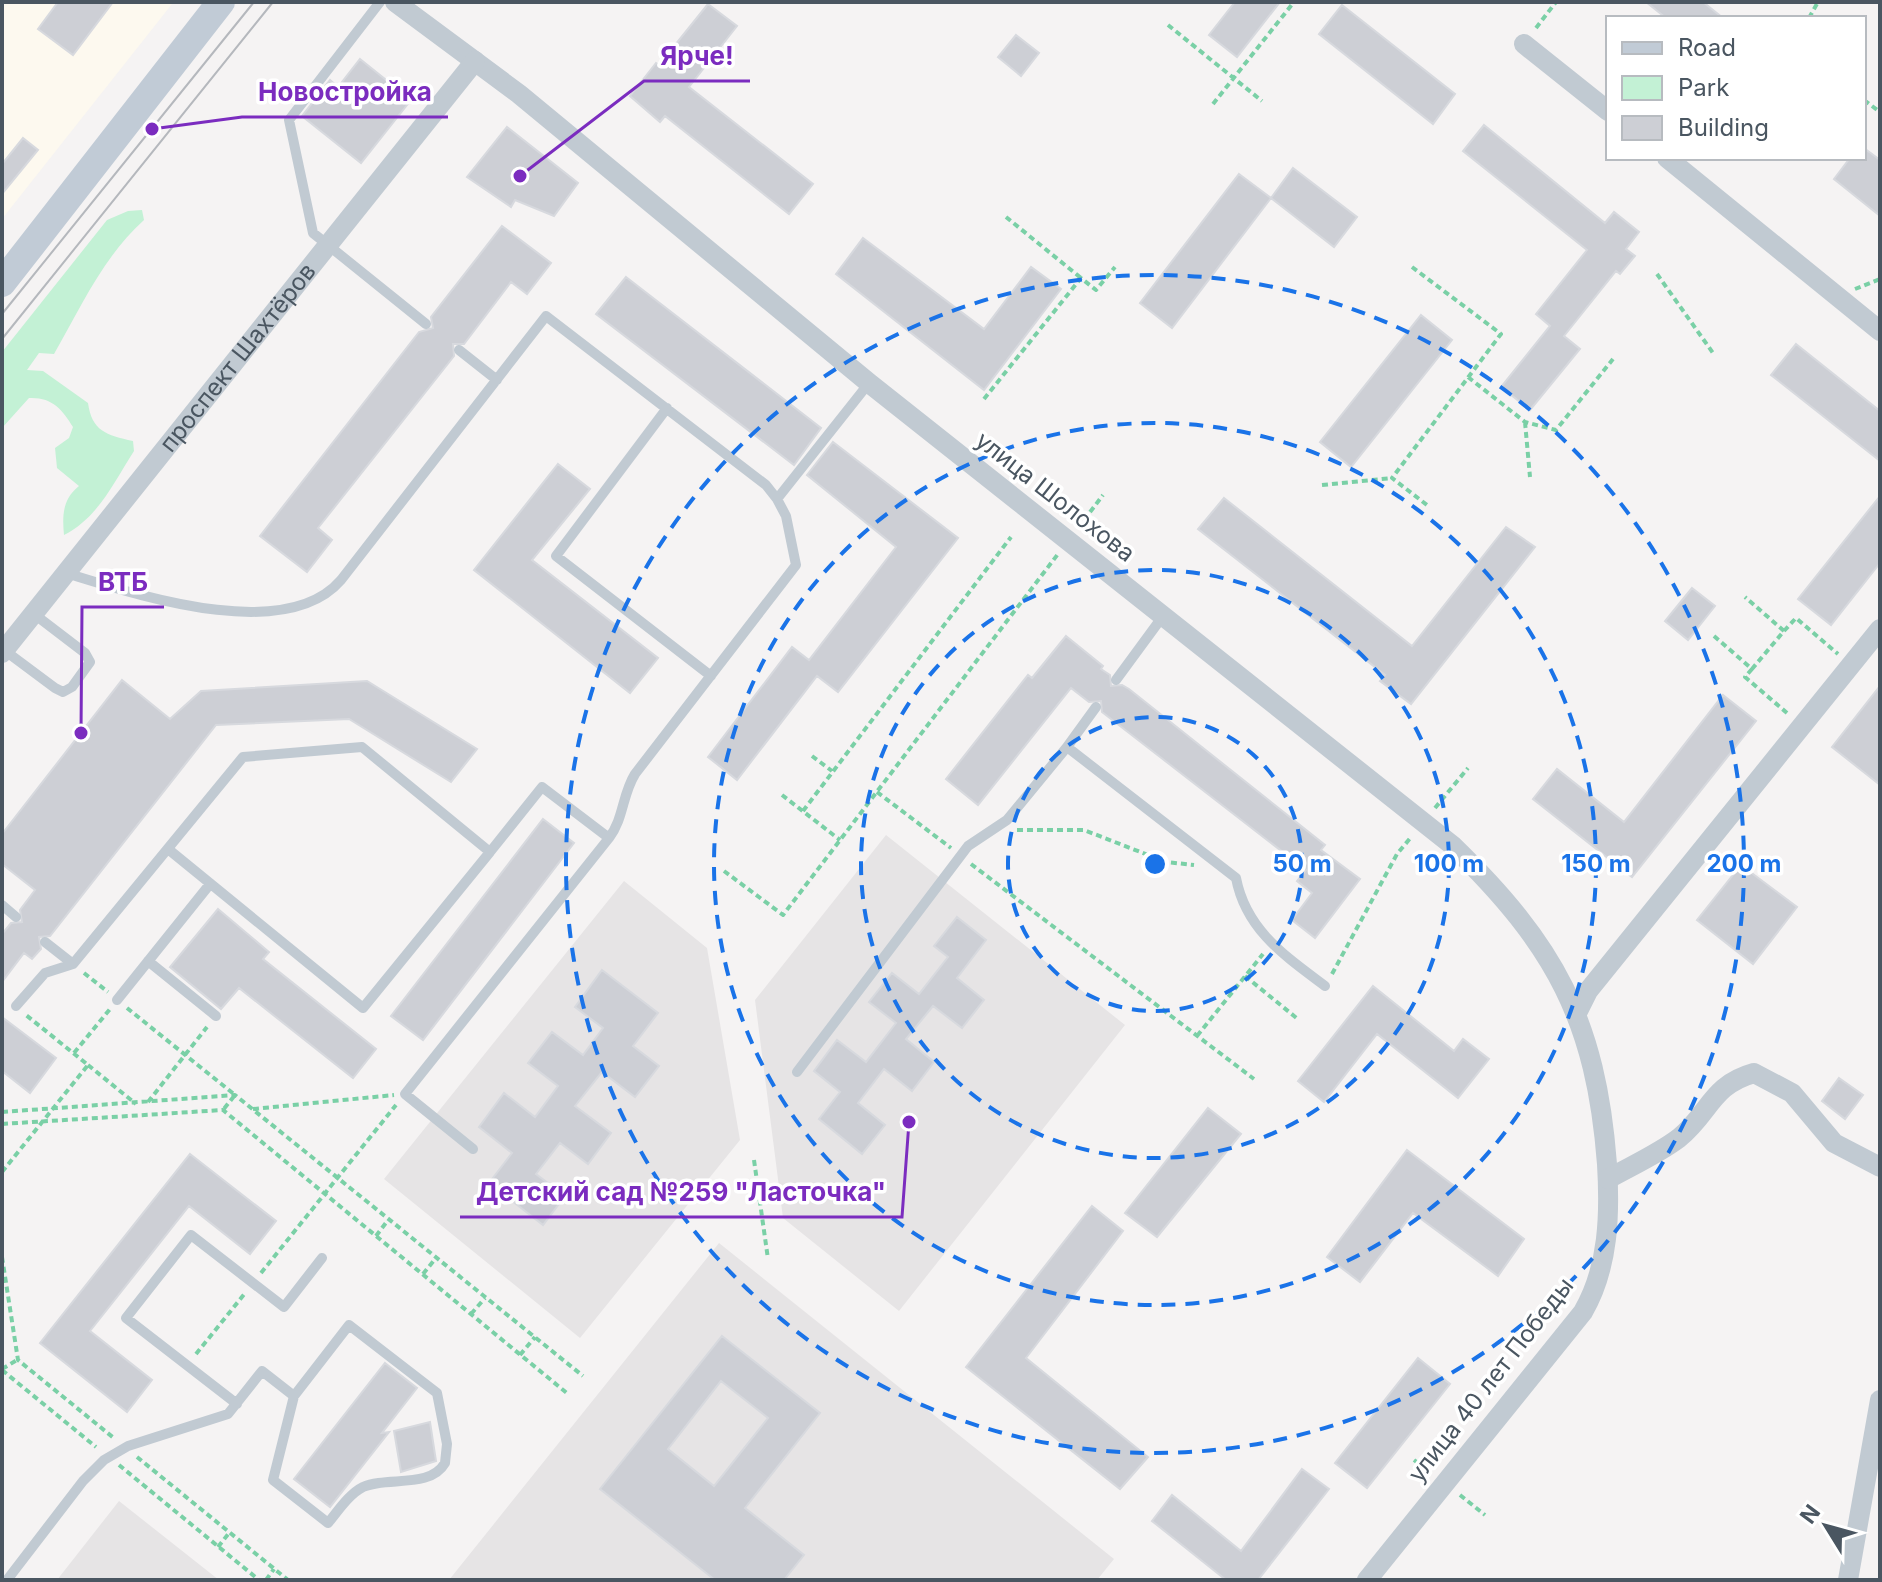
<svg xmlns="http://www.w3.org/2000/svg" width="1882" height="1582" viewBox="0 0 1882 1582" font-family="Inter,sans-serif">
  <rect width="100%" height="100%" fill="#f5f3f3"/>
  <path fill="#fdf9ef" d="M2,2L172,4L2,219Z"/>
  <path fill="#e6e4e5" d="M886,835L1125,1025L899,1311L783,1218L755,1000Z
    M624,881L707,948L740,1140L580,1338L384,1179Z
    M719,1243L1114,1559L1097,1580H449Z
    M119,1501L219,1580H57Z"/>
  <path fill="#c3f1d5" d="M142,210L144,220C103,257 81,307 54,354L39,353L27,370L43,371L88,403C92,431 106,435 133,441L134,451C114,482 98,518 64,535C62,514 63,499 79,486L57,468L55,448L69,438L73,427C62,409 52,397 29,398L2,428V352L107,220L128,211Z"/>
  <path fill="#cdcfd5" stroke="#d7d9de" stroke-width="2" fill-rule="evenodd" d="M58,2H113L73,55L38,29Z
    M1235,2H1280L1237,57L1209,35Z
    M1646,2H1703L1723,18H1666Z
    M708,4L737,26L689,87L813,184L789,214L665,116L660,122L630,96L656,63L659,65Z
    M1342,5L1455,94L1433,124L1319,34Z
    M1016,35L1039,53L1021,76L998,57Z
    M360,59L411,100L361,163L302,116L330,80L338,87Z
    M1484,125L1605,223L1614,212L1639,232L1626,249L1635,256L1620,274L1616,271L1564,336L1580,349L1530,410L1501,387L1550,326L1536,314L1587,250L1463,151Z
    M507,127L578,183L554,216L515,200L511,207L467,177Z
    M23,138L38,150L2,194V164Z
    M1864,148L1880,160V216L1834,179L1850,158H1864Z
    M1293,168L1357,217L1334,247L1271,198Z
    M1239,174L1271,198L1172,328L1140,303Z
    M502,226L551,263L527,294L511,282L464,344H453L454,356L318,528L332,540L307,572L260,536L419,332L433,328L431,317Z
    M863,238L984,329L1031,267L1061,289L984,390L836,274Z
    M626,277L821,428L794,465L596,314Z
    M1421,315L1452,340L1351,467L1320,442Z
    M1796,344L1880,411V461L1771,375Z
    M833,442L958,538L838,692L817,676L737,780L708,757L792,647L809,660L896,547L807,475Z
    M558,464L590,489L532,560L658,658L630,693L474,570Z
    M1880,496V563L1831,625L1798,599Z
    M1224,498L1412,646L1506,527L1535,547L1411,704L1380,681L1385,675L1198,529Z
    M1692,588L1715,606L1688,640L1665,621Z
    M1066,636L1103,666L1101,669L1110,675L1111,686L1122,685L1129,689L1325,845L1321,850L1360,879L1315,938L1292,920L1312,893L1297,881L1306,870L1102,712L1101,701L1089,702L1071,688L978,805L946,779L1028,675L1032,678Z
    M122,680L170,719L201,691L367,681L477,749L451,782L349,719L216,725L50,936L39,937L41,949L32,959L24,953L2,982V934L11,923L22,922L20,910L35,890L2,864V834Z
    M1880,686V785L1832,747Z
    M1723,695L1756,721L1632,877L1533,799L1557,769L1624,822Z
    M543,819L574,843L423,1040L391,1016Z
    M1741,865L1797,907L1753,964L1697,920Z
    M218,909L269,952L263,959L376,1049L353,1078L239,988L221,1009L170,967Z
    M957,917L986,940L957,978L984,1000L962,1028L933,1006L906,1039L934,1062L912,1091L884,1069L858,1103L885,1125L862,1154L819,1119L840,1092L814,1071L837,1040L866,1062L896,1023L869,1002L892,973L919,994L948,957L934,946Z
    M602,970L658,1013L633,1046L659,1066L635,1097L602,1072L575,1106L611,1133L588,1164L560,1143L536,1174L565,1196L543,1225L489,1183L512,1153L479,1127L504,1093L535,1117L558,1086L528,1063L552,1032L583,1055L603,1028L575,1007Z
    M1373,986L1454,1051L1463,1039L1489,1059L1458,1098L1377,1034L1324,1102L1298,1081Z
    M2,1017L56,1058L30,1093L2,1071Z
    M1839,1078L1863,1095L1845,1119L1822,1101Z
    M1208,1108L1241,1134L1157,1237L1125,1213Z
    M1407,1150L1524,1239L1498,1276L1413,1213L1360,1282L1327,1257Z
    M190,1154L276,1221L250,1254L189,1206L90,1331L152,1380L127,1412L40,1343Z
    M1092,1206L1123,1231L1026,1358L1148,1457L1120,1489L966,1367Z
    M722,1336L820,1413L745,1508L804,1555L784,1580H715L600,1489ZM721,1381L768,1418L714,1486L668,1449Z
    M1418,1358L1450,1384L1367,1488L1335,1463Z
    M385,1363L417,1388L382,1433L389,1432L330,1507L294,1479Z
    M430,1422L436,1461L401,1472L394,1431Z
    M1302,1469L1329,1489L1258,1580H1226L1152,1521L1172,1495L1241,1551Z"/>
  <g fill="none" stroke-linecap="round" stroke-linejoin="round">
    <path stroke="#7ad0a6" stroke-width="4" stroke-dasharray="6 4" stroke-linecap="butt" d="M1809,18L1818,2
      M1168,25L1262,101
      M1536,28L1556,2
      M1864,100L1880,112
      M1213,104L1294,2
      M1006,217L1081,278
      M1412,267L1501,334L1392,478L1427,505
      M1657,274L1713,353
      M1855,289L1880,279
      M1468,377L1525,422L1556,430L1613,359
      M984,399L1081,278L1096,290L1115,267
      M1525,422L1530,477
      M1322,485L1392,478
      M1078,528L1103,495
      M1784,631L1796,618L1838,654
      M1714,636L1752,669L1784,631L1745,597
      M1752,669L1745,677L1787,713
      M812,756L832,771
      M877,792L951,848
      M782,795L840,840
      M1435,808L1468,768
      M803,811L1011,537
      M1017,830H1084L1166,862L1194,865
      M971,864L1254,1079
      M724,871L783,915L1058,554
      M84,973L108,992
      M1332,974L1397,854L1412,836
      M1245,976L1299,1020
      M127,1008L235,1095L223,1110
      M1197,1036L1263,954
      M74,1053L110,1009
      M88,1065L136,1104
      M148,1102L207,1027
      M253,1109L394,1095
      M2,1112L235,1095L583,1376
      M2,1124L223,1110L568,1394
      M754,1160L768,1259
      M2,1172L88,1065L26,1015
      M376,1236L388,1220
      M2,1257L18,1360L115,1439
      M261,1273L396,1105
      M423,1274L436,1258
      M471,1314L485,1298
      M196,1354L246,1292
      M520,1355L535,1337
      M2,1369L17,1360
      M2,1370L96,1447
      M137,1457L288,1580
      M1414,1460L1431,1473
      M119,1465L259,1580
      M1460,1495L1485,1515
      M218,1547L229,1533
      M266,1580L274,1569"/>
    <path stroke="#c1cad2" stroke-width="10" d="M380,2L289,120L313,233L426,324
      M459,350L497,380
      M667,408L556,556L711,676
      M66,573C135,594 285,645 341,580L546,316L766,485L777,499
      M4,650L55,688L63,692L72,687L90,662L85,653L34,614
      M1116,680L1163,616
      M1096,707L1067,747L1236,878C1246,930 1285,956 1325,986
      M168,849L363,1008L490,852
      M2,905L16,917
      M45,942L73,964L243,757L362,747L490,852L542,787L609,838C624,818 622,795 635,774L796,565L786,516L777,499L869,383
      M148,961L216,1016
      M117,1000L210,884
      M16,1006L45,973L73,964
      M797,1072L968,846L1007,820L1067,747
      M473,1149L405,1094L609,838
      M237,1404L126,1318L191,1235L284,1307L322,1258
      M7,1580L83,1481L104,1460L128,1446L228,1414L262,1371L294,1396L349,1325L437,1393L447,1444L445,1463C430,1489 387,1476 363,1487C349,1494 338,1511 328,1523L273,1480L294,1396"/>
    <g stroke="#c1cad2" stroke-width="20">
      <path d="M395,2L519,94L869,383L1452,845C1555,945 1596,1020 1607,1164C1610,1214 1609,1267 1583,1312L1367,1580"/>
      <path d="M1524,44L1608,111"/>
      <path d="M1667,158L1880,331"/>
      <path id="s1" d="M2,653L475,61"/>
      <path d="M1577,1013L1588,991L1880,629"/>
      <path d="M1608,1179C1631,1166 1658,1154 1679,1138C1710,1113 1711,1085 1754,1073L1792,1093L1834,1143L1880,1167"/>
      <path d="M1848,1580L1880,1400"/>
    </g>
    <path stroke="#c1cbd6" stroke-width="28" d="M2,283L221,2"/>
    <path stroke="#b5b8bd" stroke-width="2" d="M2,314L254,2
      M2,339L273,2"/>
  </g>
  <g fill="none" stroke="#1a73e8" stroke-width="4" stroke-dasharray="14 10">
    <circle cx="1155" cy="864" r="147"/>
    <circle cx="1155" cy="864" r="294"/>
    <circle cx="1155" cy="864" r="441"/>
    <circle cx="1155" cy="864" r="589"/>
  </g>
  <g text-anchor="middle" stroke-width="7" stroke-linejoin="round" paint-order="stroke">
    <g font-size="24" fill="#4a5661" stroke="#fff">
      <text dy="8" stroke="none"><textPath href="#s1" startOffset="378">проспект Шахтёров</textPath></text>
      <text transform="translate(1055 497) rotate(38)" y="8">улица Шолохова</text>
      <text transform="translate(1491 1380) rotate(-52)" y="8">улица 40 лет Победы</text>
    </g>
  </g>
  <circle cx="1155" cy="864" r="12" fill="#1a73e8" stroke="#fff" stroke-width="4"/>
  <g font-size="24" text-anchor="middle" font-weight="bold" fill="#1a73e8" stroke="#fff" stroke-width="7" stroke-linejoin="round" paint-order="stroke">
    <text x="1302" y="872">50 m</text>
    <text x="1449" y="872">100 m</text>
    <text x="1596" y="872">150 m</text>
    <text x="1744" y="872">200 m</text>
  </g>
  <path fill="none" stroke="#7b2cbf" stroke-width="3" d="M520 176L644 81H750M152 129L242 117H448M81 733L82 607H164M909 1122L902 1217H460"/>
  <g fill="#7b2cbf" stroke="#fff" stroke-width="3">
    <circle cx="520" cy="176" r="8"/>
    <circle cx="152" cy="129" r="8"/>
    <circle cx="81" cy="733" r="8"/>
    <circle cx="909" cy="1122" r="8"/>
  </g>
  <g font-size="26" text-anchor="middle" font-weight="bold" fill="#7b2cbf" stroke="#fff" stroke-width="7" stroke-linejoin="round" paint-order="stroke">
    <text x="697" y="65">Ярче!</text>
    <text x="345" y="101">Новостройка</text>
    <text x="123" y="591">ВТБ</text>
    <text x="681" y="1201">Детский сад №259 "Ласточка"</text>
  </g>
  <rect width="1882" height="1582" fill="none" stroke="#4a5661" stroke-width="8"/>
  <rect x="1606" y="16" width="260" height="144" fill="#ffffff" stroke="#b7bbc0" stroke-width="2"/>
  <rect x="1622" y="42" width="40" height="12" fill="#c1cbd6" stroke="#b7bbc0" stroke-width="2"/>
  <text x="1678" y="56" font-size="24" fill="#4a5661">Road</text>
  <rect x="1622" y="76" width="40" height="24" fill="#c3f1d5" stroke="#b7bbc0" stroke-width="2"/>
  <text x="1678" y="96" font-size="24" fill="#4a5661">Park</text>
  <rect x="1622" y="116" width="40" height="24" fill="#cdcfd5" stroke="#b7bbc0" stroke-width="2"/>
  <text x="1678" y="136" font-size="24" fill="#4a5661">Building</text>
  <g transform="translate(1826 1526) rotate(307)" stroke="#ffffff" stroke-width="6" paint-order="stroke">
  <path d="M0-6L14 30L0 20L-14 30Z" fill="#4a5661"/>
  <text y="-12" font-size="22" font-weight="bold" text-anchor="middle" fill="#4a5661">N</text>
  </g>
</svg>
